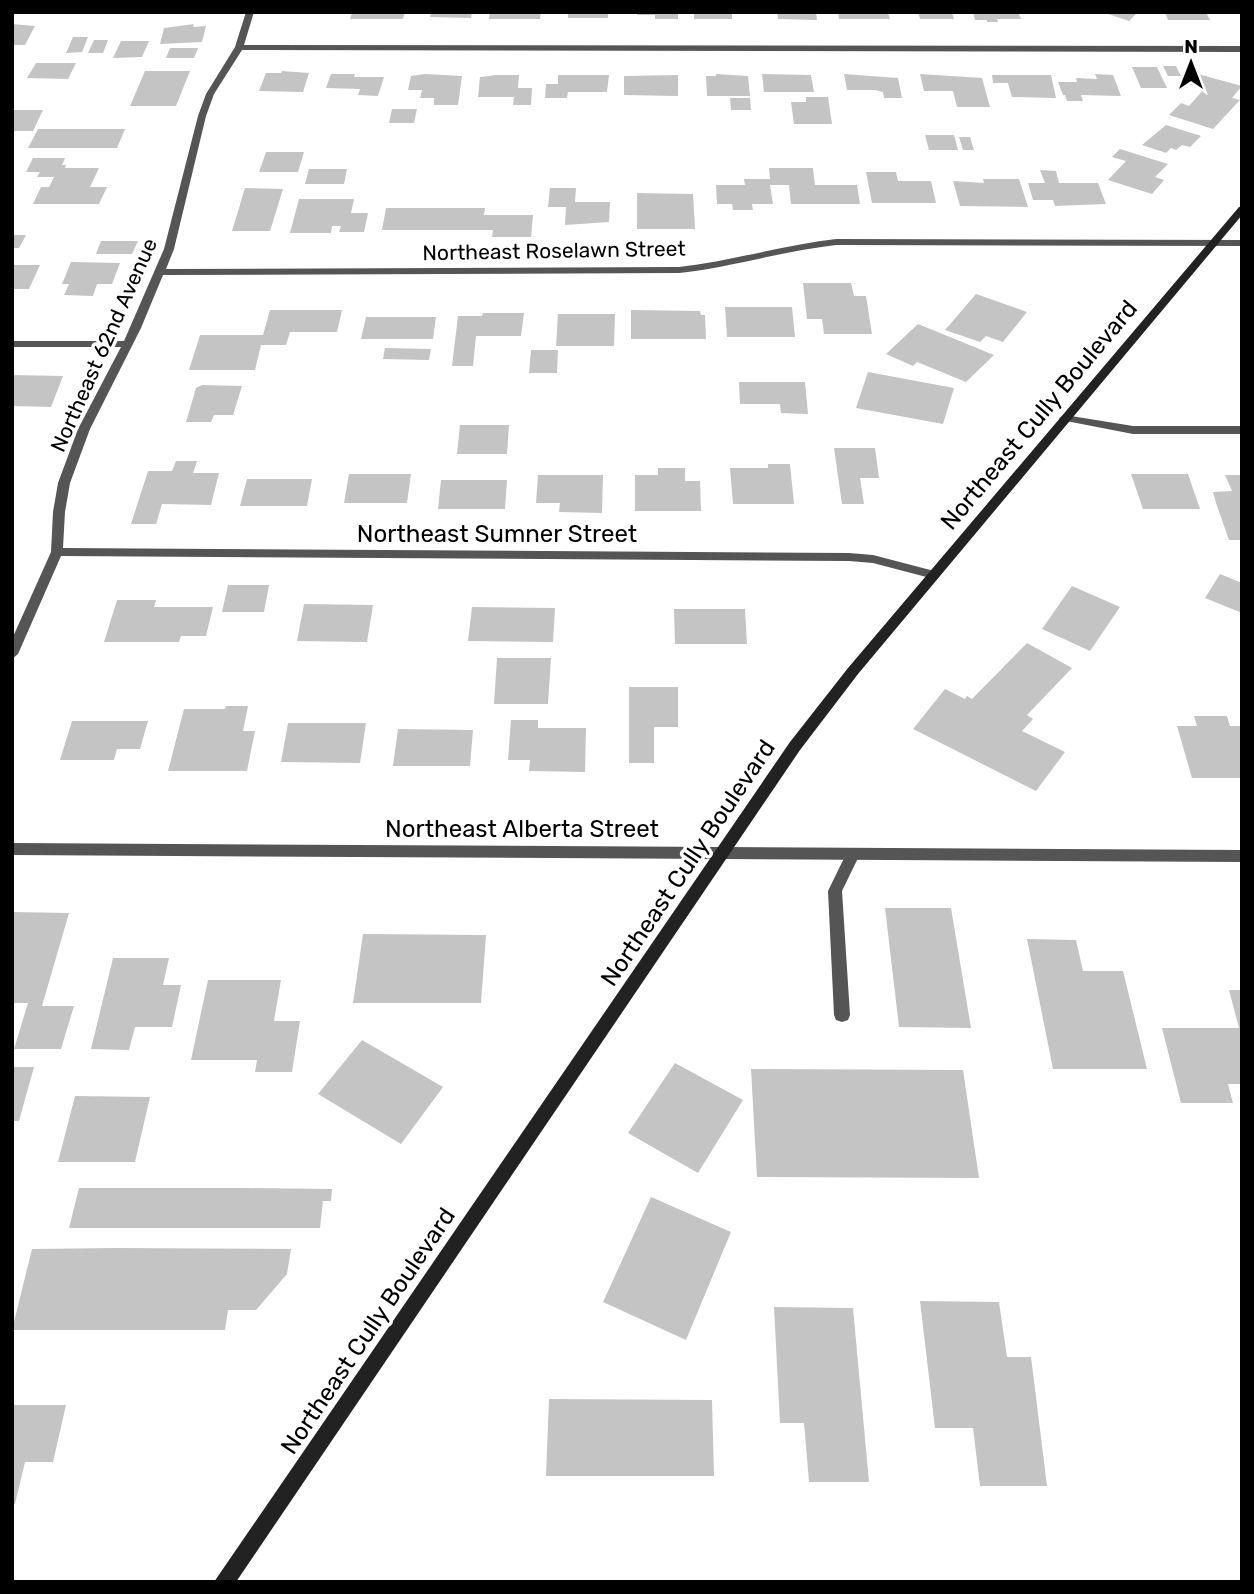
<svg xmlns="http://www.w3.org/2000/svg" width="1254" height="1594" viewBox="0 0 1254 1594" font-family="Rubik,sans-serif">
  <rect width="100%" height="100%" fill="#fff"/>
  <path fill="#c4c4c4" d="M352,12H405L403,19H350Z
    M431,12H472L471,18L430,17Z
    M490,12H541L540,19H489Z
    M568,12H608V18H568Z
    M637,12H678V19H655V15H637Z
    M694,12H732V19H694Z
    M777,12H816L817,20L778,19Z
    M838,12H888L890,19H839Z
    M918,12H952L954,19H920Z
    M973,12H1018L1021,19H997L998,22H987V20H975Z
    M1102,12H1138L1129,21Z
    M1165,12H1206L1210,20H1168Z
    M12,24L35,26L25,45H12Z
    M194,24L193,27L206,26L202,42L160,44L164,28Z
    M73,37H88L82,52L66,53Z
    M94,40H108L103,53H88Z
    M121,41H149L142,57L113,58Z
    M170,48H198L194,58H166Z
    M36,63H76L68,79L27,78Z
    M1163,66H1176L1181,76H1168Z
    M1132,67H1157L1167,88H1141Z
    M145,71H190L176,106H130Z
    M282,71L309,73L303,92L259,91L266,73H281Z
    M331,74H355L354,77H384L378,96L358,95L360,89L326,88Z
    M425,74L462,76L458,105H434V98H420L422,90H408L411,76Z
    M716,74L748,76L750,96H707L706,76H716Z
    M762,74L811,75L814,92H764Z
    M844,74L898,78L902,98H884L883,92L875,90H847Z
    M920,74L982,78L990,107H957L953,91H924Z
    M1095,74L1113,75L1121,96L1081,95L1083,101H1067L1065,95H1063L1058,82H1077L1076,78L1097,79Z
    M1198,74L1242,86L1232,98L1240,100L1213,129L1169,115L1181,103L1189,106L1204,89L1188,84Z
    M496,75H519L518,88H532L531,105H513L514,97H478L480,77Z
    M558,75H609L607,92H568L567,98H545L546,84H558Z
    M678,75V96L624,95V76Z
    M992,75H1051L1056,98L1012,97L1008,83H993Z
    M806,97H828L832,124H794L791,102H806Z
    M730,98H750L751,110H731Z
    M392,109H417L414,123H389Z
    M12,110H43L33,131H12Z
    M1166,125L1201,136L1190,147L1182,145L1176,150L1171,148L1166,153L1142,145Z
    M38,129H125L117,148H28Z
    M925,135H954L958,150H929Z
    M959,137H970L974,150H963Z
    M1120,149L1168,164L1155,177L1164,180L1152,194L1108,180L1126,161L1112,157Z
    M266,152H304L298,172H259Z
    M33,158H65L62,165H66L65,168H99L90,187H107L99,204H33L41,187H49L54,177H37L40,172H26Z
    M769,168H813L815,185H857L860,204H791L789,185H770L773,204H752L753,210H733L732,204H717L716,185H745L744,179H770Z
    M309,169H347L344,184H305Z
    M1040,170L1056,171L1059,183H1098L1106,204L1055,206L1053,200H1033L1028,183H1045Z
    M866,172H896L898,181H931L936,203H872Z
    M983,179H1019L1028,207L960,206L953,181L984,183Z
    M245,188L283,189L270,231H232Z
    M550,188H576L575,202H610L609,222L565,225L566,207H548Z
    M637,193L693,194L695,229H637Z
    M299,199H354L351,213H368L364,232H339L341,226H332L331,233H290Z
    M386,208H485L484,215H533L531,237H492L493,230H382Z
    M12,235H26L19,248H12Z
    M101,241H138L132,254H96Z
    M71,262L120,263L112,284H97L93,296L64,295L69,284H62Z
    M12,265H40L29,289H12Z
    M803,283H851L854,296H866L872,334H824L822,319H807Z
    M976,294L1027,312L1003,342L986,336L980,342L945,330Z
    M725,307H792L795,337H727Z
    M270,310H342L337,332H290L286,345H261L255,370H189L200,335H263Z
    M631,310L700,311L701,315H705L706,339H631Z
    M483,313H524L521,336H476L473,366H452L458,316H482Z
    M558,314H615L614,346H556Z
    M366,317H436L433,339H361Z
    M918,324L994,355L966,382L917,362L913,366L886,354Z
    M385,348L431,349L429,360L383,359Z
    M531,350H558L557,373H529Z
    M868,372L954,388L943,424L856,408Z
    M12,375L63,376L51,407L12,406Z
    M739,382H805L808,414L781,413L780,404H740Z
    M202,385L242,386L233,415H214L211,422H186L196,388Z
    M460,425H509L507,454H457Z
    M834,448H875L879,478H860L864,504H842Z
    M176,461H197L193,473H219L211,505L162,504L156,524H131L148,471H172Z
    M768,464H790L794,504H733L730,468H768Z
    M658,468H685V481H700L701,511H635V475H658Z
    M349,474H411L407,503H344Z
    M1131,474H1188L1200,509H1143Z
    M538,475H603L602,513L559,512L560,503H536Z
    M1225,475H1242V540H1229L1216,503L1213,492L1232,491Z
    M247,479H312L307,506H240Z
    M441,480H507L505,509H438Z
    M1220,574L1242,583V613L1205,598Z
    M228,585H269L264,612H222Z
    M1072,586L1120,607L1090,651L1042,629Z
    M117,600H156L154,607H213L206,636H181L179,642H104Z
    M304,604L373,605L367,642L297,641Z
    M472,607L555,608L553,642L468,641Z
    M674,609H745L747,644H675Z
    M1027,643L1072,668L1027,715L1033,719L1022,731L1065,752L1036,791L913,729L945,689L965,699L967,696L972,699Z
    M497,658H551L548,704H494Z
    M629,687H678V727H654V763H629Z
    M226,706H248L243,731H255L247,771H168L184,709H225Z
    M1194,716H1227L1230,726H1242V778H1192L1177,726H1197Z
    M511,720H538V728H586L585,772L529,771L530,760H508Z
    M72,721H148L140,749H117L114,760H60Z
    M288,723H366L360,763L281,762Z
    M398,729L473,730L470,766H393Z
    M885,908H951L971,1028L899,1027Z
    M12,912L69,913L42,1006H74L61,1049H14L28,1003H12Z
    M363,934L486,935L481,1003H353Z
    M1027,939L1076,940L1083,971H1123L1147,1069H1053Z
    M113,958H169L163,985H181L172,1027H135L129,1050L91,1049Z
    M208,980H281L274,1021H300L292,1072H255L257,1060H191Z
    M1229,990H1242V1084H1228L1233,1103H1181L1162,1028H1239Z
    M362,1040L443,1087L401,1144L318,1094Z
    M675,1063L743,1100L698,1173L628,1133Z
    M12,1067H34L19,1121H12Z
    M751,1069L963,1070L979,1178L757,1177Z
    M75,1096L150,1097L135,1162H58Z
    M79,1188H245L332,1189L331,1201H323L320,1228H69Z
    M651,1197L731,1232L686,1340L603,1302Z
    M32,1249L115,1248L291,1249L287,1274L256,1310H228L225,1330H12Z
    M920,1301L999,1302L1007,1357H1031L1047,1486H980L973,1428H935Z
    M774,1307L853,1308L869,1482H809L804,1423H780Z
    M549,1399L712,1400L714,1476H546Z
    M12,1405H66L53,1462H25L15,1504H12Z"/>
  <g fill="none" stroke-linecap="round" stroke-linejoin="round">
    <path fill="#555" fill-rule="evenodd" d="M853,848L858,850L860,854L842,891L850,1015L848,1020L842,1022L836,1020L834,1015L828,891L848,850Z"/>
    <path fill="#555" fill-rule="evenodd" d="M246,12H254L244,45L1242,46V52L242,50L214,94L206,116L174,249L166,269L679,267C732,261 783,245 836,239L1242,240V246L836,245C783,251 732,267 679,273L163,275L141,328L90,429L70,483L65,512L63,548L849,553L873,555L938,572L940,575L934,579L873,563L849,561L61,556L18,654L12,659V639L51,552L53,512L58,483L78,429L121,347H12V341H124L164,249L198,116L206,94L235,47Z
      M1065,415L1133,426H1242V434H1133L1061,420L1059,418Z
      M12,843L1242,850V862L12,855Z"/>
    <path fill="#222" fill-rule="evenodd" d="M1242,206V215L858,674L800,750L236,1582H214L790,742L848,668L1239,207Z"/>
  </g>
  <g text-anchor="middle" stroke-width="7" stroke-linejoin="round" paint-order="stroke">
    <g font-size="21" fill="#000" stroke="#fff">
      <text transform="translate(554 251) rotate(-1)" y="7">Northeast Roselawn Street</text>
      <text transform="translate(104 345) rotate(-66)" y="7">Northeast 62nd Avenue</text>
    </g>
    <g font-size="24" fill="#000" stroke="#fff">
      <text transform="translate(1039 415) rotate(-50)" y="8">Northeast Cully Boulevard</text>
      <text x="497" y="542">Northeast Sumner Street</text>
      <text x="522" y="837">Northeast Alberta Street</text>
      <text transform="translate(688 863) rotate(-56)" y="8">Northeast Cully Boulevard</text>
      <text transform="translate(368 1331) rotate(-56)" y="8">Northeast Cully Boulevard</text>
    </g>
  </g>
  <rect width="1254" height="1594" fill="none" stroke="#000000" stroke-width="28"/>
  <g transform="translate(1191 63)" stroke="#ffffff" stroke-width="5" paint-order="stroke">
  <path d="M0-5L12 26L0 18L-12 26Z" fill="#000000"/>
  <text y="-10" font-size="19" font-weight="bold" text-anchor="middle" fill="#000000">N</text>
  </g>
</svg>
